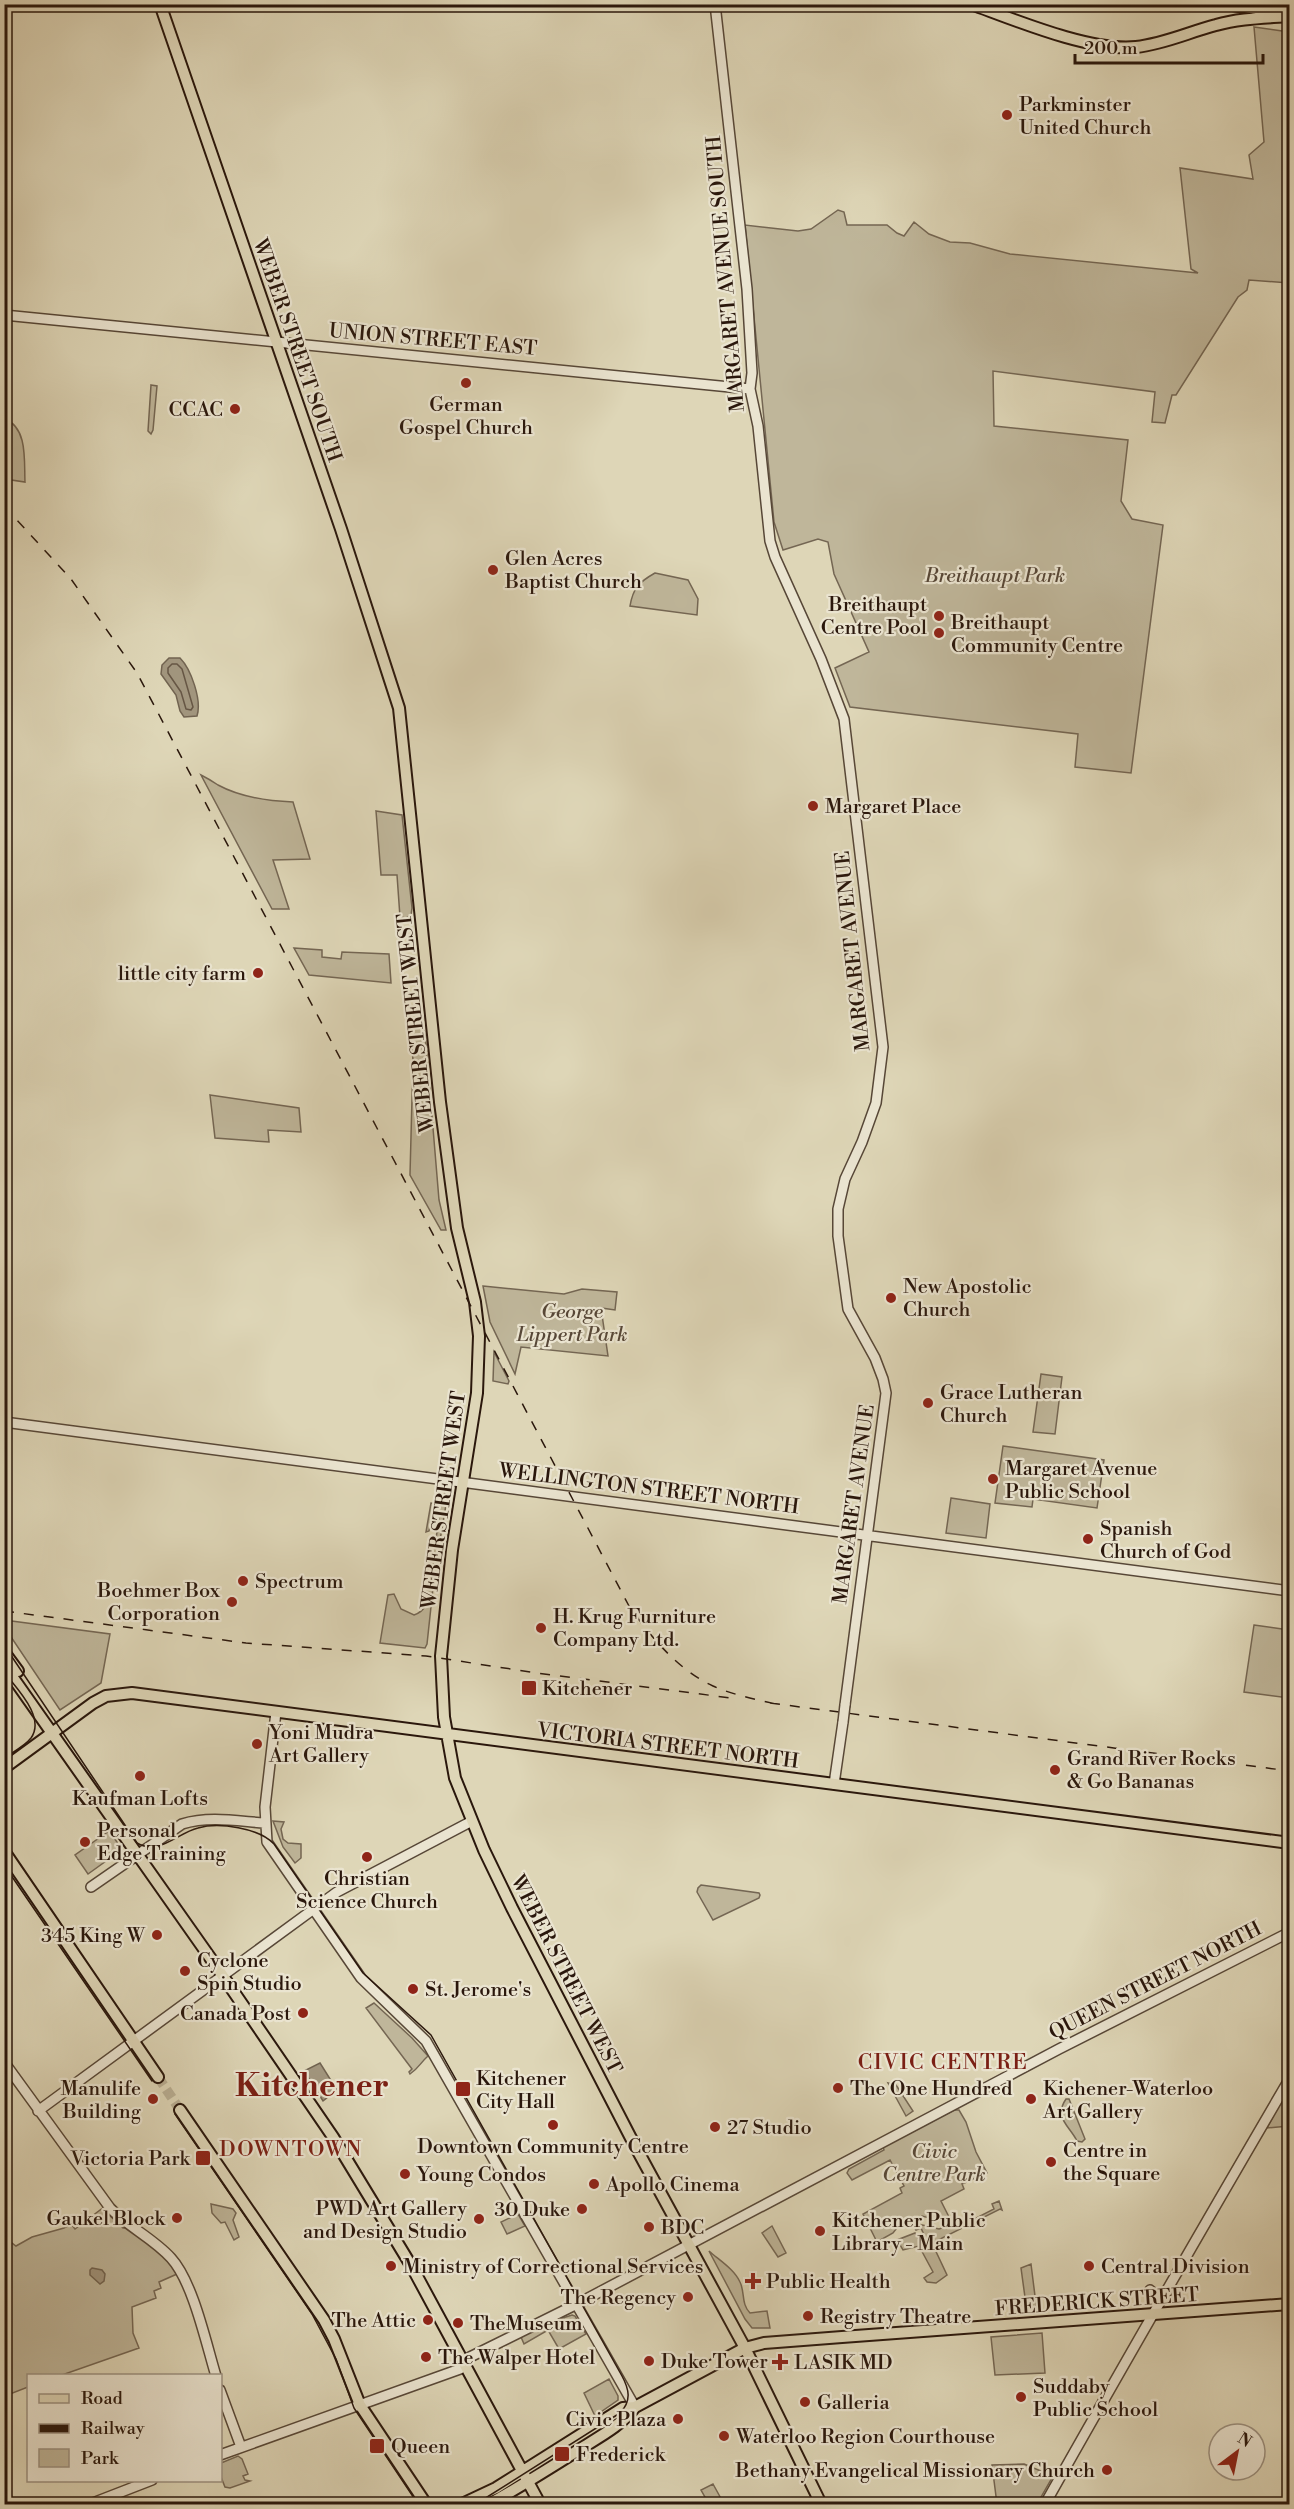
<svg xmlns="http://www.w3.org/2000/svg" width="1294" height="2509" viewBox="0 0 1294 2509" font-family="'Libre Bodoni',serif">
  <rect width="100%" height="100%" fill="#ded6b7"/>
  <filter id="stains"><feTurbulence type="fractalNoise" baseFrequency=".00333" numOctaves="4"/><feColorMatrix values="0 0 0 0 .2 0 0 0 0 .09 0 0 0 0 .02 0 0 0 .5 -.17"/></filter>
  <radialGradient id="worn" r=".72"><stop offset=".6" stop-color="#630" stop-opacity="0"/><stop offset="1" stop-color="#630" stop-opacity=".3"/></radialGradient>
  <path fill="#bfb69a" stroke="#746653" stroke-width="1.5" d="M1254,27L1289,32V283L1249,280L1247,290L1238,297L1176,395H1172L1165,423L1152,422L1155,392L993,371L994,426L1128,440L1121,501L1132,519L1163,525L1131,773L1075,767L1078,734L850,707L835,668L869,652L834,574L828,542L818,539L783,550L774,522L745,225L798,231L811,229L838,210L844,212L847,225H887L897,233L904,236L914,222L929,234L950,242L970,243L1010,254L1198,273L1191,269L1180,168L1253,179L1249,155L1264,142Z
    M151,385L157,386L153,430L151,434L148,431Z
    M5,419C28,428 24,461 25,482L5,479Z
    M655,573L688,580L698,599L697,615L630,606C633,588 639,582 655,573Z
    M201,775C207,778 212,781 218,785C240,797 268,801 293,802L310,859L273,860L289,909H272Z
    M376,811L402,815L412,908L411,915L406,918L400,917L397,875H381Z
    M294,948L322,950V957L341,959L342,952L389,954L391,983L309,975Z
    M410,1026L422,1028L425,1032L439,1200L446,1230H441L410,1175L413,1060Z
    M210,1095L299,1108L301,1132L268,1130L269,1142L215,1138Z
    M483,1286L564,1294L582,1289L617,1292L615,1310L601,1308L608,1356L521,1347L515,1374L490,1322Z
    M494,1352L509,1381L508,1384L493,1381Z
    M1041,1374L1062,1377L1055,1434L1033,1432Z
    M1003,1446L1104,1460L1097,1508L1033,1499L1032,1507L995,1503Z
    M445,1487L447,1499L438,1552L435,1555L431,1584L425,1585L431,1545H435L439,1519L432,1518L429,1531L426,1532L431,1503L444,1505Z
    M951,1498L990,1504L986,1538L946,1533Z
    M427,1587L433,1588L427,1644L425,1648L380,1643L388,1595L394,1594L401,1609L414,1615C425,1611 430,1602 424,1591Z
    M4,1620L110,1634L101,1683L60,1710L5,1628Z
    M1254,1625L1289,1630V1698L1244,1692Z
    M273,1821L284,1822L281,1829L283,1839L288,1843L301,1844V1858L295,1863L283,1847Z
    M109,1831L117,1842L120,1851L88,1874L75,1855Z
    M701,1885L759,1893L760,1895L759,1898L713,1920L697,1892L698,1888Z
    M374,2003L412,2038L428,2056C420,2063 419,2068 410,2074L409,2072L412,2069L366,2008Z
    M888,2083L896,2085L913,2111L906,2116Z
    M1289,2085V2126L1267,2128Z
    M1066,2099H1069L1085,2139L1082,2142L1077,2141C1070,2126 1053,2118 1066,2099Z
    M954,2110H959L966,2122L976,2152L987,2173L962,2184L964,2189L941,2201L949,2217L938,2220L922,2216L918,2224L939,2229L957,2223L959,2227L994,2209L992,2204L999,2201L1002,2210L1000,2209L932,2243L947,2275L936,2283L927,2282L924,2278L933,2272L919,2246L903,2250L897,2240L915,2233L918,2238L924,2235L921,2228L916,2230L909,2219L900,2224L893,2233L877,2242L863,2214L902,2193L900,2188L904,2186L890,2160L852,2180L847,2173L849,2169L884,2150L883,2147Z
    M211,2204L233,2209L236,2213L233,2220L239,2237L234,2240L225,2222L221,2223L212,2213Z
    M104,2207L105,2211L123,2228H128L172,2262L177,2274L159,2282L161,2288L154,2291L156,2298L132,2307L133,2333L139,2348L62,2375L28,2376V2387L5,2396L4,2237L16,2246L32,2237L64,2228L71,2224L75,2229Z
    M518,2214L525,2226L507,2234L501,2222Z
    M772,2226L786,2253L778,2257L762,2233Z
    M709,2251C719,2260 734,2269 740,2282C745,2292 741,2304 750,2313L767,2311L770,2328H752L745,2319Z
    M1031,2264L1037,2312H1027L1021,2268Z
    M572,2315L575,2316L586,2334L559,2349L548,2330L524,2344L521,2337L544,2324Z
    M1042,2333L1045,2373L995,2375L991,2337Z
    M609,2379L618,2396V2400L595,2416L584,2393Z
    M238,2456L242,2459L248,2474L243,2476L245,2480L250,2481L230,2488L225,2487L221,2477V2463Z
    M1024,2464L1053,2476L1037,2504H997L992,2465Z
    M713,2484L724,2504H709L701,2490Z"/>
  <path fill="#a1957d" stroke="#716350" stroke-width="1.5" d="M169,658H180C191,669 202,700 197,716L184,717L180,711L176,695L161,674L162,665Z
    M320,2063L337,2090L323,2101L304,2071Z
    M92,2268L102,2270L105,2274L104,2281L100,2284L90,2275V2270Z"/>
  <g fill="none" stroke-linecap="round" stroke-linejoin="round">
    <path stroke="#665644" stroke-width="1.5" d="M172,664H177L182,669L193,707L191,710L186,709L181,692L168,673V668Z"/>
    <path stroke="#bab095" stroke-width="10" stroke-dasharray="10 5" stroke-linecap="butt" d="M158,2077L180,2110"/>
    <g stroke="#574737" stroke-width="12">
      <path id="minor" d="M715,4L747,289L752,373L750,389L758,426L770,541L775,557L821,659L844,719L883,1047L876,1103L862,1142L845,1179L838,1209V1236L848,1309L875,1358L883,1379L886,1393L845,1705
        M4,315L750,389
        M4,1422L1290,1591
        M276,1712L265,1807L267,1842L361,1978L426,2041L635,2407
        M834,1784L843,1722
        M91,1887L182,1824C209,1816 236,1821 264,1823
        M4,2062L110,2208C128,2227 153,2238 171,2258C193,2282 206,2343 216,2376
        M38,2111L337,1892L472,1821
        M1150,2290L1156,2295L1167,2292
        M220,2390L241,2447
        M220,2455L460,2369L470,2357L575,2305L1059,2049L1290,1932
        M4,2491L9,2504
        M90,2504L152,2480
        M1045,2504C1125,2362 1207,2220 1290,2078"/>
    </g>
    <g stroke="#2a170c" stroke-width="14">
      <path id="major" d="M160,4L341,529L399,708L440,1102L457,1228L475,1302L479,1336L477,1393L452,1550L441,1656L444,1717L455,1778L484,1850L512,1908L634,2144L745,2348L821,2504
        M971,4C1015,20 1091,52 1136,47C1164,44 1189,32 1216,25C1240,18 1265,18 1290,16
        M1226,4L1277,12
        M4,1652L18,1671
        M4,1665L216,1966L333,2137L412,2267L540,2504
        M4,1768L93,1703L106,1696L132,1693L1290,1843
        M4,1851L158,2077
        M180,2110L324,2320L334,2339L360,2405L426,2504
        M462,2504L496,2488L623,2408L635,2407L745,2348L764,2343L842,2337L1290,2304
        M489,2504C520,2487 550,2468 580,2449C599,2437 622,2425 635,2407"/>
    </g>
    <use href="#minor" stroke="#eae4d0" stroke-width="9"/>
    <use href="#major" stroke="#ded6b7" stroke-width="10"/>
    <path stroke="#2a170c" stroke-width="1.5" d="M4,1645L137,1843C160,1856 177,1833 198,1828C219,1822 259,1828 274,1844L363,1973L431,2035L622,2376C629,2389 632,2401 620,2413L476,2504
      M4,1672C16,1688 46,1717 31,1738C25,1746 13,1752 4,1758
      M4,1865L152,2081
      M175,2114L312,2314L336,2359L354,2408L418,2504"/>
    <path stroke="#2a170c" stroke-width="1.5" stroke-dasharray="10 10" stroke-linecap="butt" d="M4,506L71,579L137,673L629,1606C651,1637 678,1670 713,1686C733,1695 755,1699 776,1704
      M4,1611L246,1643L426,1656L537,1673L731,1698
      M770,1703L1290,1771"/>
    <g stroke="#574737" stroke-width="12" stroke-linecap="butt">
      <path id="minor-bridge" d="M843,1722L845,1705"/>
    </g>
    <use href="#minor-bridge" stroke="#eae4d0" stroke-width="9"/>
  </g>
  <g fill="#8f2418" stroke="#eae4d0" stroke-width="2">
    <circle cx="1007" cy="115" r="6"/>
    <circle cx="466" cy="383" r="6"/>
    <circle cx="235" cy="409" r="6"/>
    <circle cx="493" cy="570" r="6"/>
    <circle cx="939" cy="616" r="6"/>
    <circle cx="939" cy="633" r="6"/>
    <circle cx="813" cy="806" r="6"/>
    <circle cx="258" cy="973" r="6"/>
    <circle cx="891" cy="1298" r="6"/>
    <circle cx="928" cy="1403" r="6"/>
    <circle cx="993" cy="1479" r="6"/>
    <circle cx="1088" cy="1539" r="6"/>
    <circle cx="243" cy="1581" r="6"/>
    <circle cx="232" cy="1602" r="6"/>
    <circle cx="541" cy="1628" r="6"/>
    <rect x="521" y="1680" width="16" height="16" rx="3"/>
    <circle cx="257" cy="1744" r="6"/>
    <circle cx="1055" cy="1770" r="6"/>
    <circle cx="140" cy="1776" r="6"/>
    <circle cx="85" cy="1842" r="6"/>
    <circle cx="367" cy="1857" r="6"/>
    <circle cx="157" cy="1935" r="6"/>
    <circle cx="185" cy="1971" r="6"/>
    <circle cx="413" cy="1989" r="6"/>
    <circle cx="303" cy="2013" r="6"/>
    <circle cx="838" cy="2088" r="6"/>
    <rect x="455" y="2081" width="16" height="16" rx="3"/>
    <circle cx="153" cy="2099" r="6"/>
    <circle cx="1031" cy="2099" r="6"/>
    <circle cx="553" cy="2125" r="6"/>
    <circle cx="715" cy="2127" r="6"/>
    <rect x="195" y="2150" width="16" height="16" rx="3"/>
    <circle cx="1051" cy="2162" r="6"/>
    <circle cx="405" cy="2174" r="6"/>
    <circle cx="594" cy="2184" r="6"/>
    <circle cx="582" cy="2209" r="6"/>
    <circle cx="177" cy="2218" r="6"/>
    <circle cx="479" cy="2219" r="6"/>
    <circle cx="649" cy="2227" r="6"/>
    <circle cx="820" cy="2231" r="6"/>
    <circle cx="391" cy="2266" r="6"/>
    <circle cx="1089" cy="2266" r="6"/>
    <path d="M750 2272h6v6h6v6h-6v6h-6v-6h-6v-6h6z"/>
    <circle cx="688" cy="2297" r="6"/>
    <circle cx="808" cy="2316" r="6"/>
    <circle cx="428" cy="2320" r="6"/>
    <circle cx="458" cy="2323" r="6"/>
    <circle cx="426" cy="2357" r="6"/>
    <circle cx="649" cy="2361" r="6"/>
    <path d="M777 2353h6v6h6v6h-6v6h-6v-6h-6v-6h6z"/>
    <circle cx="1021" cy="2397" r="6"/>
    <circle cx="805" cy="2402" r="6"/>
    <circle cx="678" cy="2419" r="6"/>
    <circle cx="724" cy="2436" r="6"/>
    <rect x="369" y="2438" width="16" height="16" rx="3"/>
    <rect x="554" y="2446" width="16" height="16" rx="3"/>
    <circle cx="1107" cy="2470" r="6"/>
  </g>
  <g text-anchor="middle" stroke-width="4.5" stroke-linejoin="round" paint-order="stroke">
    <g font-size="20" fill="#2a170c" stroke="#eae4d0" text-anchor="start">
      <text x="1019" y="111">Parkminster<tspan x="1019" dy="23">United Church</tspan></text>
      <text x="466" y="411" text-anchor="middle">German<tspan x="466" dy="23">Gospel Church</tspan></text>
      <text x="223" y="416" text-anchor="end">CCAC</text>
      <text x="505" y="565">Glen Acres<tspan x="505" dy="23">Baptist Church</tspan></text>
      <text x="927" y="611" text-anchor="end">Breithaupt<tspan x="927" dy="23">Centre Pool</tspan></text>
      <text x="951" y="629">Breithaupt<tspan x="951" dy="23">Community Centre</tspan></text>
      <text x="825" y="813">Margaret Place</text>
      <text x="246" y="980" text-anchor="end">little city farm</text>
      <text x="903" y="1293">New Apostolic<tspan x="903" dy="23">Church</tspan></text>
      <text x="940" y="1399">Grace Lutheran<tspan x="940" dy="23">Church</tspan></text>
      <text x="1005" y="1475">Margaret Avenue<tspan x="1005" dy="23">Public School</tspan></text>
      <text x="1100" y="1535">Spanish<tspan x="1100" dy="23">Church of God</tspan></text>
      <text x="255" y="1588">Spectrum</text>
      <text x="220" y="1597" text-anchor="end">Boehmer Box<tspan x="220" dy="23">Corporation</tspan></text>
      <text x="553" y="1623">H. Krug Furniture<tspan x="553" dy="23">Company Ltd.</tspan></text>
      <text x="542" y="1695">Kitchener</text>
      <text x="269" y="1739">Yoni Mudra<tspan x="269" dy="23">Art Gallery</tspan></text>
      <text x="1067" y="1765">Grand River Rocks<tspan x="1067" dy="23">&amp; Go Bananas</tspan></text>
      <text x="140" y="1805" text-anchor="middle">Kaufman Lofts</text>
      <text x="97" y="1837">Personal<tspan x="97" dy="23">Edge Training</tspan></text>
      <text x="367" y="1885" text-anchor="middle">Christian<tspan x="367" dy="23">Science Church</tspan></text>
      <text x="145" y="1942" text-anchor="end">345 King W</text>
      <text x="197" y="1967">Cyclone<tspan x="197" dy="23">Spin Studio</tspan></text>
      <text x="425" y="1996">St. Jerome's</text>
      <text x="291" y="2020" text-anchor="end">Canada Post</text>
      <text x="476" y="2085">Kitchener<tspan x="476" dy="23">City Hall</tspan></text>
      <text x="141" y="2095" text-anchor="end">Manulife<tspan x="141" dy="23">Building</tspan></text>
      <text x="850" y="2095">The One Hundred</text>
      <text x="1043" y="2095">Kichener-Waterloo<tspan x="1043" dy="23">Art Gallery</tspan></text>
      <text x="727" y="2134">27 Studio</text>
      <text x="553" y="2153" text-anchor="middle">Downtown Community Centre</text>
      <text x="1063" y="2157">Centre in<tspan x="1063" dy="23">the Square</tspan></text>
      <text x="190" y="2165" text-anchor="end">Victoria Park</text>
      <text x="417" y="2181">Young Condos</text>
      <text x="606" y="2191">Apollo Cinema</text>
      <text x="467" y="2215" text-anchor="end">PWD Art Gallery<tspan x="467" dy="23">and Design Studio</tspan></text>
      <text x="570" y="2216" text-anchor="end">30 Duke</text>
      <text x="165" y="2225" text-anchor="end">Gaukel Block</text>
      <text x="832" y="2227">Kitchener Public<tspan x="832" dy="23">Library - Main</tspan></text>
      <text x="661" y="2234">BDC</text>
      <text x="403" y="2273">Ministry of Correctional Services</text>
      <text x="1101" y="2273">Central Division</text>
      <text x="766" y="2288">Public Health</text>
      <text x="676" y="2304" text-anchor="end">The Regency</text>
      <text x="820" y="2323">Registry Theatre</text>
      <text x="416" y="2327" text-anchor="end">The Attic</text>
      <text x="470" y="2330">TheMuseum</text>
      <text x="438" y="2364">The Walper Hotel</text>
      <text x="661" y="2368">Duke Tower</text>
      <text x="794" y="2369">LASIK MD</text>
      <text x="1033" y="2393">Suddaby<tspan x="1033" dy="23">Public School</tspan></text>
      <text x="817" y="2409">Galleria</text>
      <text x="666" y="2426" text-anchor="end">Civic Plaza</text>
      <text x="736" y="2443">Waterloo Region Courthouse</text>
      <text x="391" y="2453">Queen</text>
      <text x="576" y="2461">Frederick</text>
      <text x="1095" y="2477" text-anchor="end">Bethany Evangelical Missionary Church</text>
    </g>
    <g font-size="20" fill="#2a170c" stroke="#eae4d0">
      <text transform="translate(725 274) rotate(-95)" y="7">MARGARET AVENUE SOUTH</text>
      <text transform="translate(433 339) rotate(5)" y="7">UNION STREET EAST</text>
      <text transform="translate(298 350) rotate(71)" y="7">WEBER STREET SOUTH</text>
      <text transform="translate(852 951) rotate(-96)" y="7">MARGARET AVENUE</text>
      <text transform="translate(415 1023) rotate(-96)" y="7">WEBER STREET WEST</text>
      <text transform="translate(649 1488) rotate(7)" y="7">WELLINGTON STREET NORTH</text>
      <text transform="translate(443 1500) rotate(-82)" y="7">WEBER STREET WEST</text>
      <text transform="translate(853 1504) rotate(-82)" y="7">MARGARET AVENUE</text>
      <text transform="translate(668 1745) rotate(7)" y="7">VICTORIA STREET NORTH</text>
      <text transform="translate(567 1974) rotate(63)" y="7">WEBER STREET WEST</text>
      <text transform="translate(1155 1980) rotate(-27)" y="7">QUEEN STREET NORTH</text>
      <text transform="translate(1097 2301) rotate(-4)" y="7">FREDERICK STREET</text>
    </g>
    <g font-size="20" font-style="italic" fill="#574737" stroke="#eae4d0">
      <text x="995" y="582">Breithaupt Park</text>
      <text x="572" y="1318">George<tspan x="572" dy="23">Lippert Park</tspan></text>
      <text x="934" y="2158">Civic<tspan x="934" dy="23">Centre Park</tspan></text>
    </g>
    <g font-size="21" letter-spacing="1.5" fill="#7a1f14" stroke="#eae4d0">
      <text x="943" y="2069">CIVIC CENTRE</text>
      <text x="291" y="2156">DOWNTOWN</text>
    </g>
    <g font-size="32" font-weight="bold" fill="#7a1f14" stroke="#eae4d0">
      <text x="312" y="2096">Kitchener</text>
    </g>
  </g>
  <rect width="1294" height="2509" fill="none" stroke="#ded6b7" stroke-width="24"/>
  <rect x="6" y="6" width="1282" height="2497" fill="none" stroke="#2a170c" stroke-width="3"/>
  <rect x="12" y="12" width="1270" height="2485" fill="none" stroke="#2a170c" stroke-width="1.5"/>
  <rect x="27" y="2374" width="195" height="108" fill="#eae4d0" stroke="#9d9282" stroke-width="1.5"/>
  <rect x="39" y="2394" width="30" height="9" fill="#ded6b7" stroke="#9d9282" stroke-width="1.5"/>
  <text x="81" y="2404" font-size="18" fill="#2a170c">Road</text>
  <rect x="39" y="2424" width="30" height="9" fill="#2a170c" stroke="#9d9282" stroke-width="1.5"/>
  <text x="81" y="2434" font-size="18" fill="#2a170c">Railway</text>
  <rect x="39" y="2449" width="30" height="18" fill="#bfb69a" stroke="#9d9282" stroke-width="1.5"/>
  <text x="81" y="2464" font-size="18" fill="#2a170c">Park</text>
  <g transform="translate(1237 2452) rotate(32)"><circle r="28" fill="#eae4d0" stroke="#9d9282" stroke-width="1.5"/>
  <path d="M0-4.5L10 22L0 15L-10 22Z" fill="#8f2418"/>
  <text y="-9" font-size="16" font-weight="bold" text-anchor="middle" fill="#2a170c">N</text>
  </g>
  <path d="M1075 54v9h188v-9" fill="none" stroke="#2a170c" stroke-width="3"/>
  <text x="1084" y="54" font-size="18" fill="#2a170c" stroke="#eae4d0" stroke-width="4.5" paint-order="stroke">200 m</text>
  <rect width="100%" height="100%" filter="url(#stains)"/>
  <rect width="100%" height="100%" fill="url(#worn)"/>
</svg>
